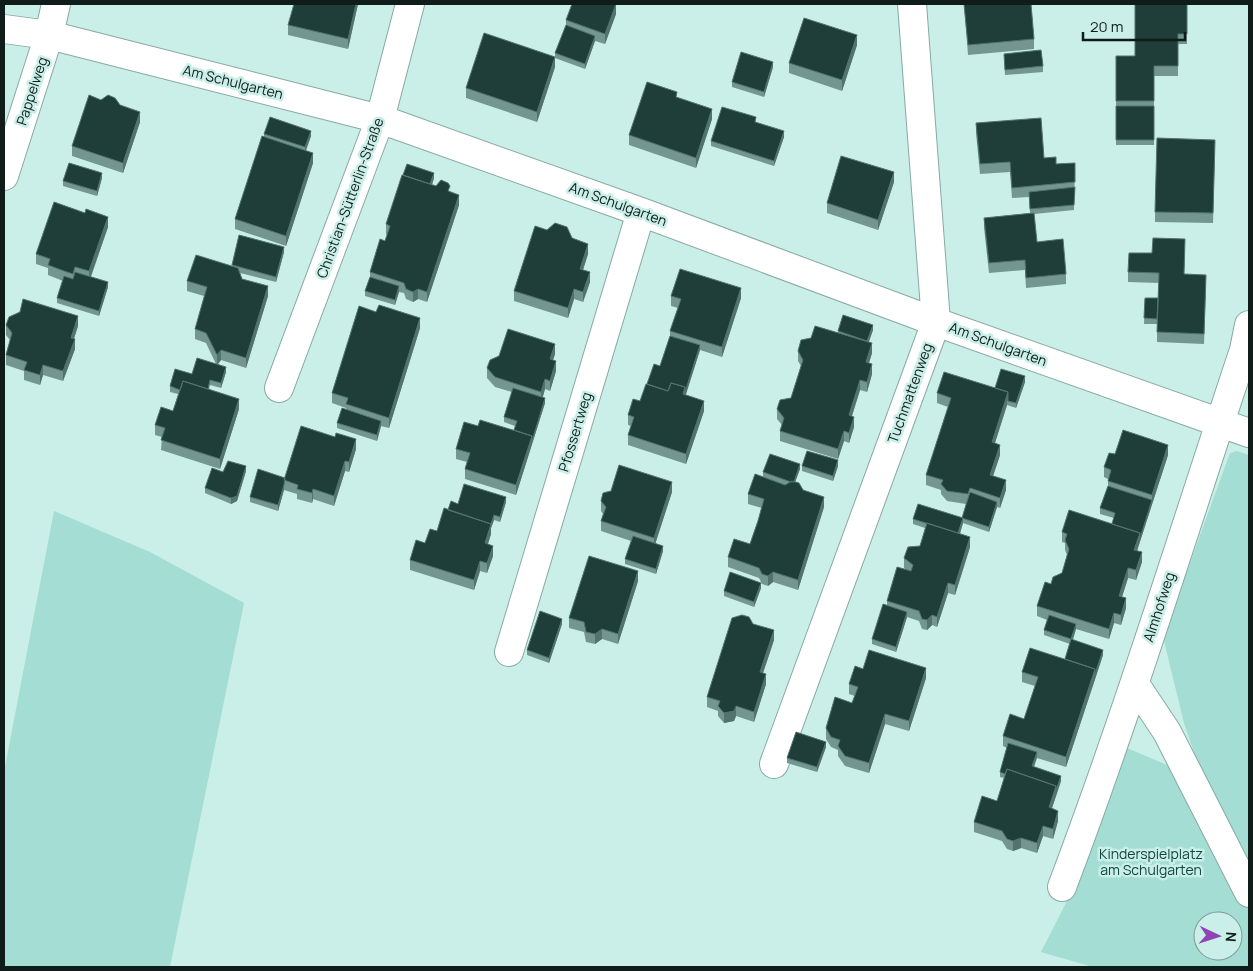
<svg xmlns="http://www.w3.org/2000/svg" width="1253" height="971" viewBox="0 0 1253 971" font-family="Manrope,sans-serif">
  <rect width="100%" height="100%" fill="#caeee8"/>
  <path fill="#a3ddd3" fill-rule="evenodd" d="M1237,451L1249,455V880L1210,799L1184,723L1163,637L1230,453Z
    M54,511L150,552L244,603L170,967H4V772Z
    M1127,748L1167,765L1180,778L1249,905V967H1093L1041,952L1069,897ZM1203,921H1233V951H1203Z"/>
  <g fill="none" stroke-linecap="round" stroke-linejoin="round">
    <g stroke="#87aaa3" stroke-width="30">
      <path id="street" d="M4,29L49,35L380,119L641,212L936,322L1249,433
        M4,176L49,35L56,4
        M279,388L380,119L410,4
        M509,652L641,212
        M1135,684L1167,732L1249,893
        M774,764L936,322L912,4
        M1062,887C1129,710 1184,530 1244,350L1249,325"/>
    </g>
    <use href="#street" stroke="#fff" stroke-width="28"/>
  </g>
  <path fill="#749690" d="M358,4L348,49L288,35V25Z
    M964,4H1031L1034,39V49L968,55Z
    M1187,4V44H1178V76H1154V145H1116V56H1135Z
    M616,14L605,44L595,41L585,69L555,58V53L566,25V20Z
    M857,45L842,91L789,73V63Z
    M1004,59L1043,66V72L1005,75Z
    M555,67L537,122L466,98V88Z
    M773,67L764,97L732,87V82Z
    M677,97L712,119L696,168L629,145V135Z
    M101,100L120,105L140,122L123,173L72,156V146Z
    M756,123L784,137L774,166L711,146V141Z
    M976,123L1056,164L1075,163L1074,210L1034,214L1037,242L1066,274V284L1026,288L1025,270L989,273L984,228V218L1030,213L1029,197L1012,198L1010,172L980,174L976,133Z
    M264,134L311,136L306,151L313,163L286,246L235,229V219L264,137Z
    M1215,150L1213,223L1155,222V212Z
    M102,178L97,196L63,186V181Z
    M434,178L432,185L450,191L459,205L427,302L418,299L413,302L406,299L404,293L399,292L395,305L365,296V291L370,277V272L385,241L387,235L386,234V224Z
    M894,182L878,230L827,213V203Z
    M108,227L91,277L108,287L99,316L57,303V298L63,281L48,275V268L36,264V254Z
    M572,238L588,254L583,270L590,282L583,302L574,299L568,318L514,301V291Z
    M1185,249L1184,274L1206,285L1204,344L1157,342V324H1144L1145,298H1158L1159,283L1128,282V272L1152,253Z
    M284,252L276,282L240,273L242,279L268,296L246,368L221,360L218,364L226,372L221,388L210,385L209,390L239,409L220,469L161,450L162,437L155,435V425L173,411L178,394L170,392V386L192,374L216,364L206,343L195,339V329L204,296L187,291V281L232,266Z
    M671,296L741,298L722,357L700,350L685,395L704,411L686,464L628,445V435L631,426L628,425V415L640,401L647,384L660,366L670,336V331L678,308L671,306Z
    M6,325L78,326L74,338L75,349L63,381L43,375L40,385L24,380V371L6,365V355L10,340L6,335Z
    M420,328L389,428L381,426L377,441L337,428V423L346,410V408L332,403V393Z
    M873,330L869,342L872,353L869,363L872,374L867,392L860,390L852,416L854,427L849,443L844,441L838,459L780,441V431L782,425L777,419V409L791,398L801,366L798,361V351L838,333V331Z
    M555,354L553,360L556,371L550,391L545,389L543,397L545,403L516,495L465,479V469L467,462L456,459V449L478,426L514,430L515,426L504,422V417L512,392L495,387L487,378V368Z
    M1025,382L1016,408L1007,405L995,443L1000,455L993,476L1006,490L1000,508L997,507L989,532L963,523L960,534L970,547L955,595L948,593L937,627L932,625L927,630L922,629L919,621L907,617L896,652L872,644V639L887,606V601L906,570L904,568V558L920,546L925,528L913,524V519L962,518L966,504L947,501L941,494V490L926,485V475L948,407L937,403V393L995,388Z
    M356,449L349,472L345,471L334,506L313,499L312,503L297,499V494L284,490L278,511L250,502V497L285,478Z
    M1115,454L1168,455L1137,551L1142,562L1136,580L1128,578L1122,597L1126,608L1121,625L1114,623L1109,639L1076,629L1073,640L1103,655L1066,767L1037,758L1034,767L1061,781L1052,808L1058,821L1053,839L1043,836L1037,853L1021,848L1013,851L1007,849L1002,841L974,832V822L997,801L1004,778L1000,777V772L1007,748L1003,746V736L1024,719L1035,686L1022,682V672L1065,659L1070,644L1044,635V630L1047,620L1037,616V606L1051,584L1062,573L1067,555L1065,550V543L1062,542V532L1112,524L1114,518L1100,514V508L1108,486V479L1104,477V467Z
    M802,466H838L833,481L802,471Z
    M800,469L795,482L803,490L824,507L798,590L773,582L768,586L762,584L759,578L728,567V557L750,544L762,508L748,504V494L763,477V472Z
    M246,471L237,501L231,504L205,493V488L223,472Z
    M672,492L655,543L663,551L656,574L625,564V559L631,541L601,531V521L603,514L601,511V501Z
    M506,502L500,522L494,520L491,528V534L488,544L493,556L487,573L480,571L474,590L410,570V560L425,543L437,531L448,510L458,504Z
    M638,581L618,644L602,639L595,644L586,642L584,632L569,628V618Z
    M761,588L754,607L724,596V591Z
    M562,624L549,663L527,655V650Z
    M753,624L774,640L763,673L766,684L754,722L736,716L734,721L724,723L718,716V711L707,707V697Z
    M863,669L926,678L909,731L885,724L869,773L845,766L838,756V750L831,747L826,739V728L852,703L855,696L849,694V684Z
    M826,747L817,772L787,763V758Z"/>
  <path fill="#52736e" d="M356,4H358L348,49V39Z
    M616,4V14L605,44V34Z
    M857,35V45L842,91V80Z
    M595,36V41L585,69V64Z
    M555,57V67L537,122V112Z
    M773,62V67L764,97V92Z
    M712,109V119L696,168V158Z
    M140,112V122L123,173V163Z
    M311,131V136L305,152V147Z
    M784,131V137L774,166V161Z
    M313,153V163L286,246V236Z
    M894,172V182L878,230V220Z
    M102,173V178L97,196V191Z
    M434,173V178L429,194V188Z
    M459,195V205L427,302V292Z
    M108,217V227L89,281V271Z
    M588,244V254L580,279V269Z
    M284,247V252L276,282V277Z
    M590,272V282L583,302V292Z
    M108,282V287L99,316V311Z
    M268,286V296L246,368V358Z
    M399,286V292L395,305V300Z
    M741,288V298L722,357V347Z
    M418,289V299L413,302V292Z
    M574,289V299L568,318V308Z
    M78,316V326L71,348V338Z
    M420,318V328L389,428V418Z
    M873,325V330L867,346V341Z
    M75,339V349L63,381V371Z
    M872,343V353L866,372V362Z
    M555,344V354L550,369V359Z
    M700,345V350L683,404V394Z
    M221,350V360L217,365V355Z
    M556,361V371L550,391V381Z
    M872,364V374L867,392V382Z
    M43,365V375L40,385V375Z
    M226,367V372L221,388V383Z
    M1025,376V382L1016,408V403Z
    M545,379V389L541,402V392Z
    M860,380V390L849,425V415Z
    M1008,392V401L1007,400V405L992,452V442Z
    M545,398V403L516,495V485L532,436Z
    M239,399V409L220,469V459Z
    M704,401V411L686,464V454Z
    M854,417V427L849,443V433Z
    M381,421V426L377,441V435Z
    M844,431V441L838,459V449Z
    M356,439V449L349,472V462Z
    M1000,445V455L990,485V475Z
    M1168,445V455L1134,560V550L1152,500V495Z
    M838,460V466L833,481V476Z
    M345,461V471L334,506V496Z
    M800,464V469L793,488V482Z
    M246,466V471L237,501L231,504V498Z
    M1006,480V490L1000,508V498Z
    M672,482V492L654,548V538Z
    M284,485V490L278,511V505Z
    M313,489V499L312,503V493Z
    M506,497V502L500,522V517Z
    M824,497V507L798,590V580Z
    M997,502V507L989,532V527Z
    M494,515V520L491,528V534L485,553V543Z
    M963,518V523L958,539V534Z
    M970,537V547L955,595V585Z
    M493,546V556L487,573V563Z
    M663,546V551L656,574V569Z
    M1142,552V562L1136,580V570Z
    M480,561V571L474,590V580Z
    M1128,568V578L1119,606V596Z
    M638,571V581L618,644V634Z
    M773,572V582L768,586V576Z
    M761,583V588L754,607V602Z
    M948,583V593L937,627V617Z
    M1126,598V608L1121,625V615Z
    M907,612V617L896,652V647Z
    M1114,613V623L1109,639V629Z
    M932,615V625L927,630V620Z
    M562,619V624L549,663V658Z
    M1076,624V629L1071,644V639Z
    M602,629V639L595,644V634Z
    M774,630V640L760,682V672Z
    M1103,650V655L1066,767V757L1095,669Z
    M926,668V678L909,731V721Z
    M766,674V684L754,722V712Z
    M736,706V716L734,721L724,723V713Z
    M885,714V724L869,773V763Z
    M826,742V747L817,772V767Z
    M1037,752V757L1032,772V766Z
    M1061,776V781L1049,817V807L1056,786Z
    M1058,811V821L1053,839V829Z
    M1043,826V836L1037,853V843Z
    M1021,838V848L1013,851V841Z"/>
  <path fill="#1f3e39" stroke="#52736e" d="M294,4H356L348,39L288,25Z
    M572,4H616L605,34L566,20Z
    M964,4H1031L1034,39L968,45Z
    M1135,4H1187V34H1178V66H1154V101H1116V56H1135Z
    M804,18L857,35L842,80L789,63Z
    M566,25L595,36L585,64L555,53Z
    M484,33L555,57L537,112L466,88Z
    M1041,50L1043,66L1005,70L1004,54Z
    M741,52L773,62L764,92L732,82Z
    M647,82L677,92L676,97L712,109L696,158L629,135Z
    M89,95L101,100L108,95L115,98L120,105L140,112L123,163L72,146Z
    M1116,106H1154V140H1116Z
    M722,107L756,117L755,122L784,131L774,161L711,141Z
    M270,117L311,131L305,147L264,134Z
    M1041,118L1044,158L1056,157V164L1075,163V182L1012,188L1010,162L980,164L976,123Z
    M262,136L313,153L286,236L235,219Z
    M1157,138L1215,140L1213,213L1155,212Z
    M841,156L894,172L878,220L827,203Z
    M69,163L102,173L97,191L63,181Z
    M407,164L434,173L430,184L403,175Z
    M402,175L436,186L441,180L448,183L450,186L448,191L459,195L427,292L418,289L413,292L406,289L404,283L370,272L380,239L385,241L390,226L386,224Z
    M1075,187L1074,205L1030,209L1029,192Z
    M54,202L85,213L86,209L108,217L89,271L75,267L73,274L64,271L48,265L50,259L36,254Z
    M1034,213L1037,242L1063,239L1066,274L1026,278L1025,260L989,263L984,218Z
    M555,223L567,227L572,238L588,244L580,269L590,272L583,292L574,289L568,308L514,291L535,226L547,230Z
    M239,235L284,247L276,277L232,265Z
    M1153,238L1185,239L1184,274L1206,275L1204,334L1157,332L1159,273L1128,272L1129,253H1152Z
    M196,255L238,268L242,279L268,286L246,358L221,350L217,355L206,333L195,329L207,287L187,281Z
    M680,269L741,288L722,347L670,331L681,299L671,296Z
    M75,272L108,282L99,311L57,298L64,276L73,279Z
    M370,277L399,286L395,300L365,291Z
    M1145,298H1158L1157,319L1144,318Z
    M23,299L78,316L71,338L75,339L63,371L43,365L40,375L24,370L27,362L6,355L12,333L6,325L9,317L20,312Z
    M379,305L420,318L389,418L346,404L348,398L332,393L359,306L376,312Z
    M843,315L873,325L867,341L838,331Z
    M815,326L872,343L866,362L872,364L867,382L860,380L849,415L854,417L849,433L844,431L838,449L780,431L784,418L777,409L780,400L791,398L803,360L798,351L801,340L811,338Z
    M508,329L555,344L550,359L556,361L550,381L545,379L541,392L495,377L487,368L490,360L499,356Z
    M670,336L700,345L685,392V387L671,383L668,391L647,384L654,364L660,366Z
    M197,358L226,367L221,383L210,380L208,389L183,381L180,390L170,386L175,369L192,374Z
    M1001,369L1025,376L1016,403L1008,401V392L995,388Z
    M944,372L1008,392L992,442L1000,445L990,475L1006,480L1000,498L970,488L968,494L947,491L941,484L943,480L926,475L951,398L937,393Z
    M183,381L239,399L220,459L161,440L165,428L155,425L161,407L173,411Z
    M671,383L685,387L683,394L704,401L686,454L628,435L634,417L628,415L633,399L640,401L646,384L668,391Z
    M513,388L545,398L532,441V436L514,430L517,421L504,417Z
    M342,408L381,421L377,435L337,423Z
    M480,420L532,436L516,485L465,469L470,453L456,449L464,422L478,426Z
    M301,426L335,437L336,433L356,439L349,462L345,461L334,496L313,489L312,493L297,489L298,485L284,480Z
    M1123,430L1168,445L1152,495L1108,481L1111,470L1104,467L1109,453L1115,454Z
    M807,451L838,460L833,476L802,466Z
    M770,454L800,464L794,482H791L763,472Z
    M228,461L246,466L237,496L231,498L205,488L212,468L223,472Z
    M619,465L672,482L654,538L601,521L606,507L601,501L603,493L611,491Z
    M258,469L285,478L284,485L278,505L250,497Z
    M755,474L785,485L792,481L799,483L803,490L824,497L798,580L773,572L768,576L762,574L759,568L728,557L734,539L750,544L758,521L764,499L748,494Z
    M464,484L506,497L500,517L494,515L491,524L448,510L451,501L458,504Z
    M1108,486L1152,500L1140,538V533L1112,524L1115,513L1100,508Z
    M970,492L997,502L989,527L962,518Z
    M918,504L963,518L958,533L913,519Z
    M444,508L491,524L485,543L493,546L487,563L480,561L474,580L410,560L416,540L425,543L430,529L437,531Z
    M1069,510L1140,533L1134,550L1142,552L1136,570L1128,568L1119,596L1126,598L1121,615L1114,613L1109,629L1037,606L1045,582L1051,584L1053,577L1062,573L1069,549L1065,540L1067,534L1062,532Z
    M927,523L970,537L955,585L948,583L937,617L932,615L927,620L922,619L919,611L887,601L897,567L911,571L913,565L904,558L908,547L920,546Z
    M633,536L663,546L656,569L625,559Z
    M589,556L638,571L618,634L602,629L595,634L586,632L584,622L569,618Z
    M730,572L761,583L754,602L724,591Z
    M883,604L907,612L896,647L872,639Z
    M540,611L562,619L549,658L527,650Z
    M742,615L749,617L753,624L774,630L760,672L766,674L754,712L736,706L734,711L724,713L718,706L720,701L707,697L732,618Z
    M1049,615L1076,624L1071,639L1044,630Z
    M1071,639L1103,650L1095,674V669L1065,659Z
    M1030,648L1095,669L1066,757L1003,736L1010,714L1024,719L1038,677L1022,672Z
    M869,650L926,668L909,721L885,714L869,763L845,756L838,746L840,740L831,737L826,728L835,697L852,703L858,687L849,684L855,666L863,669Z
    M796,732L826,742L817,767L787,758Z
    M1008,743L1037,752L1032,766L1061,776L1056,790V786L1007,769L1005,774L1000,772Z
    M1007,769L1056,786L1049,807L1058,811L1053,829L1043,826L1037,843L1021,838L1013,841L1007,839L1002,831L974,822L982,796L997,801Z"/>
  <g text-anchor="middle" stroke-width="5" stroke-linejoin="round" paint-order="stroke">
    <g font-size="14" fill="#0f1c1a" stroke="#caeee8">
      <text transform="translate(233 82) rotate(14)" y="5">Am Schulgarten</text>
      <text transform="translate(32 91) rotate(-72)" y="5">Pappelweg</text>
      <text transform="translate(350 198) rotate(-70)" y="5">Christian-Sütterlin-Straße</text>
      <text transform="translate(618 204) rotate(20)" y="5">Am Schulgarten</text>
      <text transform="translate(998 344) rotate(20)" y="5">Am Schulgarten</text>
      <text transform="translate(910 393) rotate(-70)" y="5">Tuchmattenweg</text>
      <text transform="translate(575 432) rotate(-73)" y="5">Pfossertweg</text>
      <text transform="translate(1159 607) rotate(-72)" y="5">Almhofweg</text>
    </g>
    <g font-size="14" fill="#10463f" stroke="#caeee8">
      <text x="1151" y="859">Kinderspielplatz<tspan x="1151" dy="16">am Schulgarten</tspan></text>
    </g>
  </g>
  <rect width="1253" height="971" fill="none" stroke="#0f1c1a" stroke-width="10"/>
  <g transform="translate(1218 936) rotate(94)"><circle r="24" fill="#caeee8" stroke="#7f9a96"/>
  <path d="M0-4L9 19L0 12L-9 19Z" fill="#9043b4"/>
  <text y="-8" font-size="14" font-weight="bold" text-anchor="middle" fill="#0f1c1a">N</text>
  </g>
  <path d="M1083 32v8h102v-8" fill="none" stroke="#0f1c1a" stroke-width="2.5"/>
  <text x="1090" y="32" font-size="15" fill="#0f1c1a" stroke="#caeee8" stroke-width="4" paint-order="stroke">20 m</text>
</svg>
